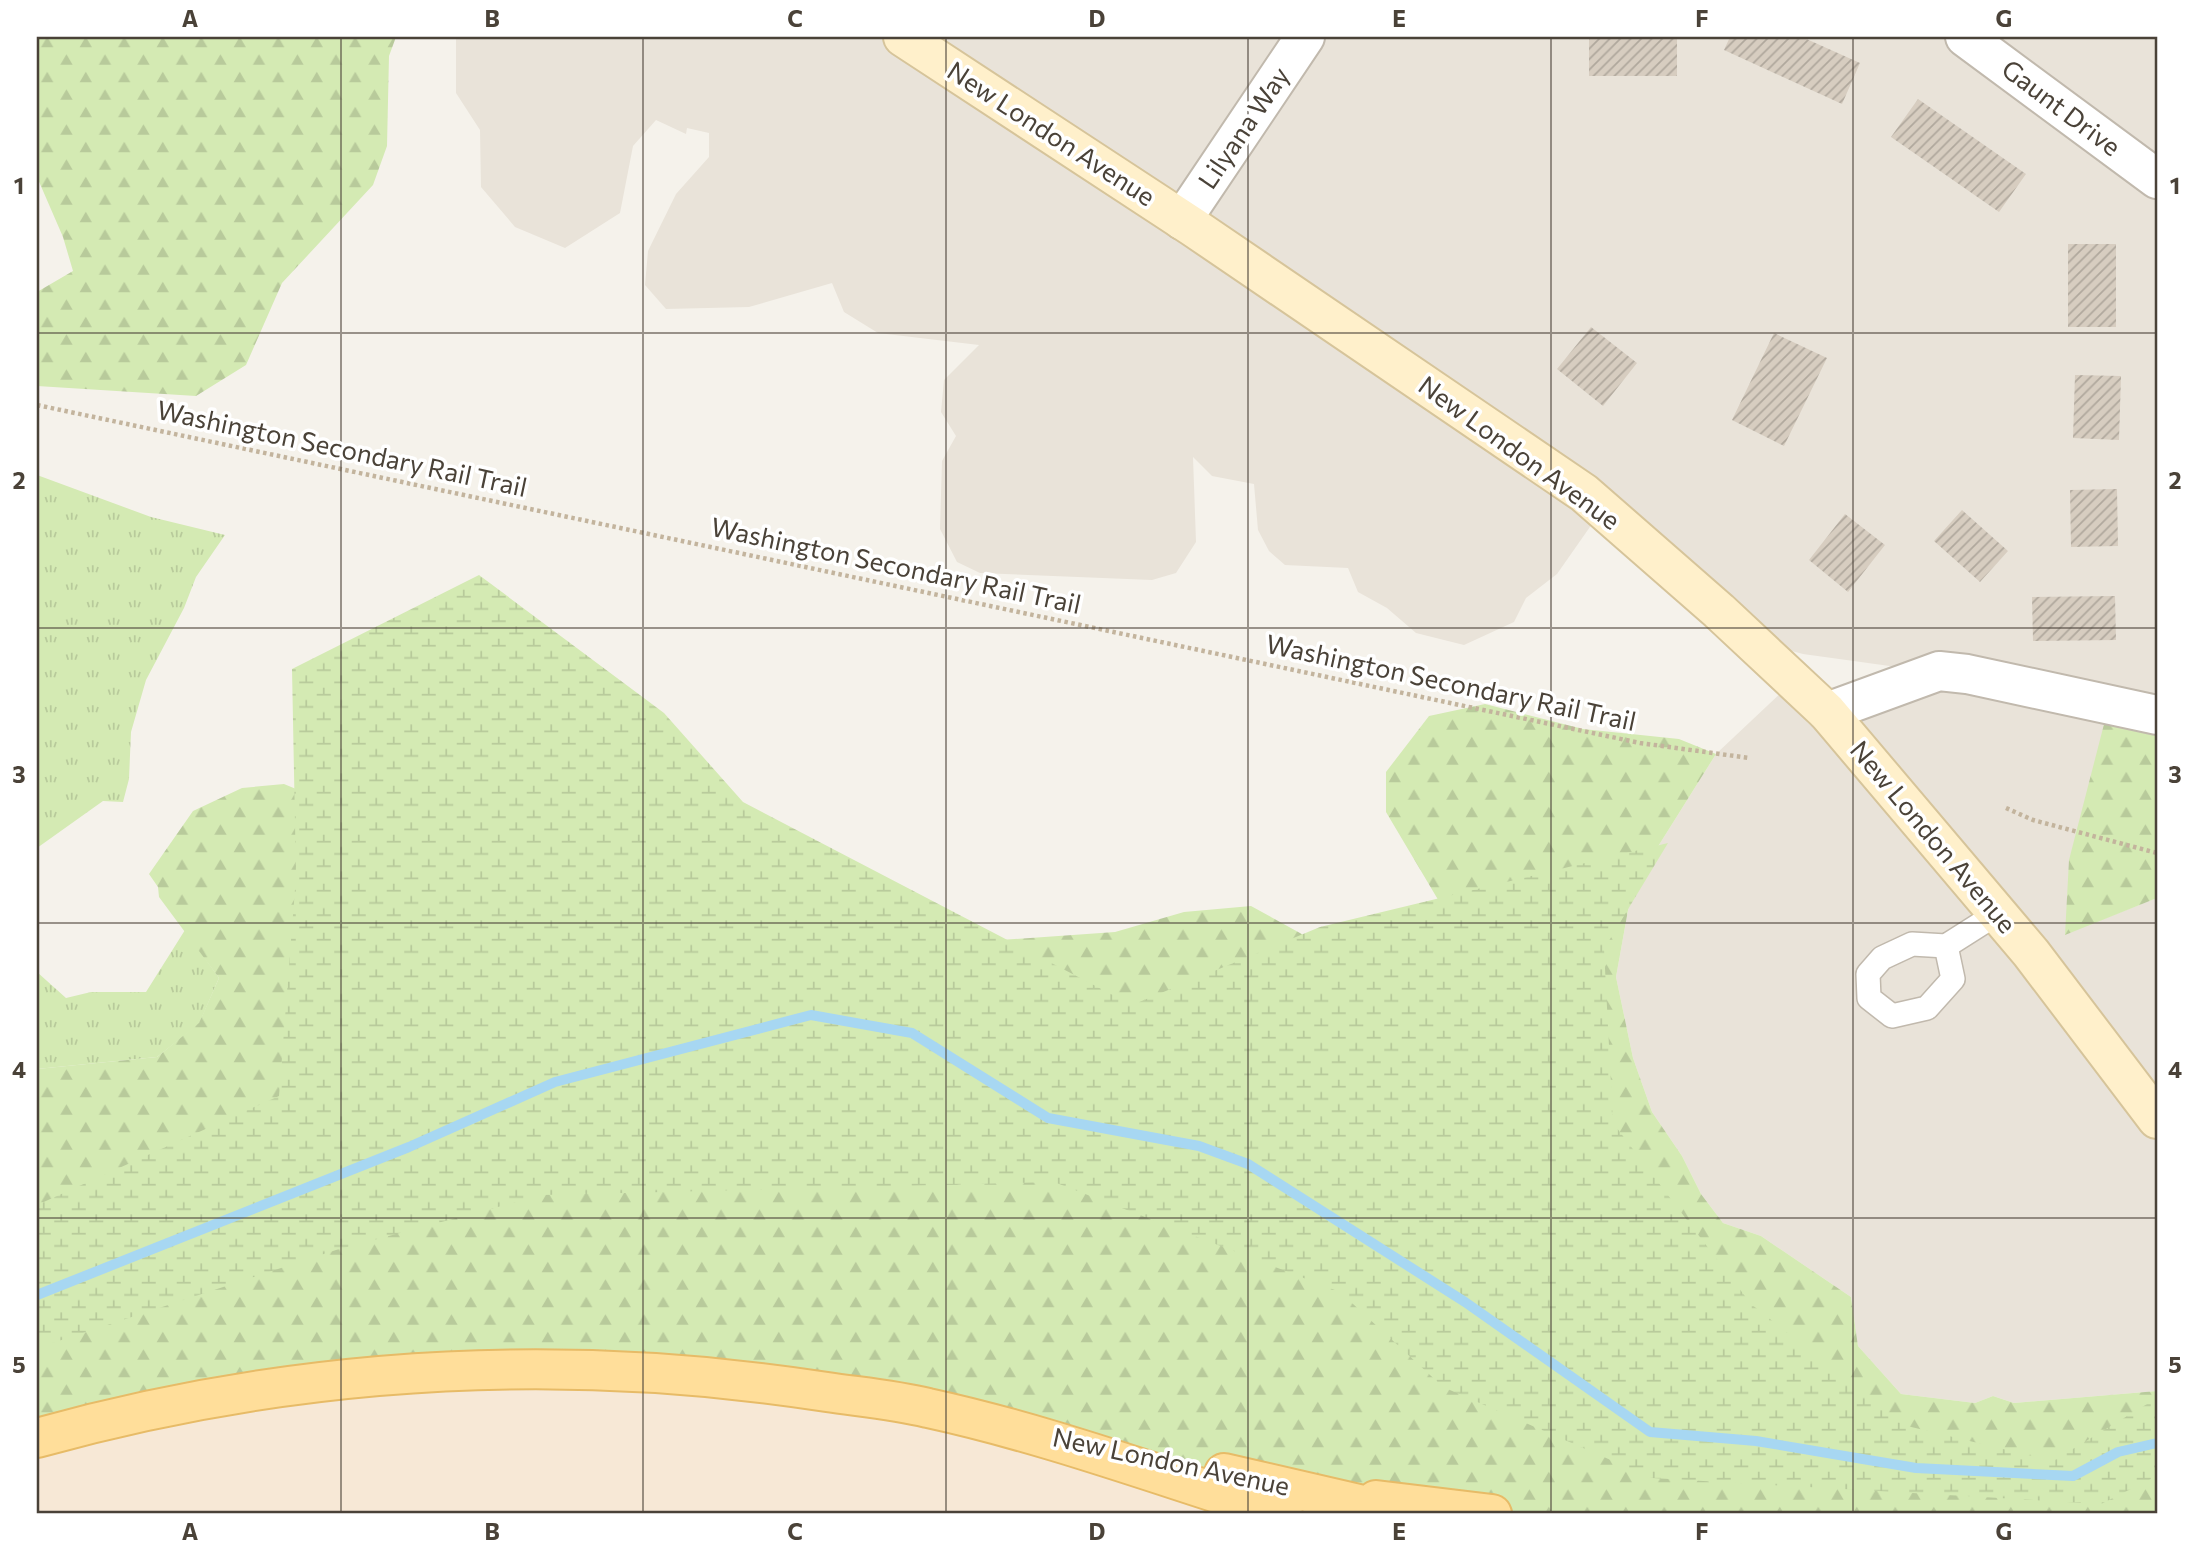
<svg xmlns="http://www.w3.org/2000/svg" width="2194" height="1551" viewBox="0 0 2194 1551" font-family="Commissioner,sans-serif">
  <defs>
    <pattern id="grass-tufts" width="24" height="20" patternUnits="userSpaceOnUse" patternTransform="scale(1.75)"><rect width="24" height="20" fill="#d4eab3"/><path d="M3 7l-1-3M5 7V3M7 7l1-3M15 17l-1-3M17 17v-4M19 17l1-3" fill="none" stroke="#b8ca9b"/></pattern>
    <pattern id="forest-firs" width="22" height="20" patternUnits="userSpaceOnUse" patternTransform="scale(1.75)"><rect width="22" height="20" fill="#d4eab3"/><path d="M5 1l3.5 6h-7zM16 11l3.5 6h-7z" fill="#b8ca9b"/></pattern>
    <pattern id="wetland-marsh" width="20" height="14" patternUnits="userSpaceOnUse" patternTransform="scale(1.75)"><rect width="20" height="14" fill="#d4eab3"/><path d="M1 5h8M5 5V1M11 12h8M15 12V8" fill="none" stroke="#b8ca9b"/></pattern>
    <pattern id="building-hatch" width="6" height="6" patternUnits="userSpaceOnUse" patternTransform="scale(1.75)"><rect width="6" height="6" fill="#d7cdc0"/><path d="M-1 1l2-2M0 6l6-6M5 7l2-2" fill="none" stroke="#b0a89d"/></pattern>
  </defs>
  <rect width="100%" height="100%" fill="#f5f2eb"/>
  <path fill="#e9e3d9" d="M456,37H2157V703L2065,934L2157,898V1391L2014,1403L1993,1396L1975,1403L1901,1394L1858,1346L1851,1297L1761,1236L1723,1223L1701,1194L1682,1156L1652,1112L1633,1058L1616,977L1632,888L1716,754L1786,688L1875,697L1998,681L1803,654L1755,641L1592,524L1557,574L1526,598L1514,622L1464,645L1416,633L1387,608L1358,592L1348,568L1285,565L1269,551L1258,530L1254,484L1212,476L1193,457L1196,542L1176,573L1152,580L980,573L957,562L940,529L942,461L956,436L941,412L944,380L979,345L878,333L844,312L832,283L749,307L666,309L645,285L648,251L676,194L709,157V133L687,128L686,134L656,120L633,146L620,213L565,248L515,227L481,187L480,130L456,93Z"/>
  <path fill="#f7e8d6" d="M420,1375L925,1407L1278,1514H37V1437Z"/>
  <path fill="url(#grass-tufts)" d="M37,475L151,517L225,535L196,577L184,608L146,680L131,732L129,779L123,802L103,801L37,848Z
    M185,930L219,978L199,1024L157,1057L37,1069V972L66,998L91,992H146Z"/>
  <path fill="url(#forest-firs)" d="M37,37H396L389,56L387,146L373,185L282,283L246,365L196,396L37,386V292L73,271L63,237L37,177Z
    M2111,697L2157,703V898L2065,935L2069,860Z
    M1485,704L1583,729L1679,739L1716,754L1632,888L1616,977L1633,1058L1652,1112L1682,1156L1701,1194L1723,1223L1761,1236L1851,1297L1858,1346L1901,1394L1975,1403L1993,1396L2014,1403L2157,1391V1514H1495L1360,1505L925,1407L420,1375L37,1437V1069L157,1057L199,1023L219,978L159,897L158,887L149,874L193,811L242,788L284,784L337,806L914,946L1115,932L1184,912L1251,906L1309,938L1440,903L1386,812V772L1429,716Z"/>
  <path fill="url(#wetland-marsh)" d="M479,575L664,713L743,802L1132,1005L1320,927L1668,843L1604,949L1613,1123L1751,1304L1903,1425L2053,1461L2157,1398V1476L2101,1504L1652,1478L1443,1387L1340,1292L1054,1182L543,1195L336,1250L37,1348V1205L279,1096L296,876L292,669Z"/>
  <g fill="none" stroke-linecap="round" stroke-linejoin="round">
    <path stroke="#a7d7f2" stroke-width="10" d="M37,1295L409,1147L555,1082L811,1015L912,1033L1048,1118L1199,1146L1248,1164L1465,1302L1650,1432L1756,1441L1916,1468L2073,1476L2118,1452L2157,1443"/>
  </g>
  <path fill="url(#building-hatch)" d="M1589,37H1677V76H1589Z
    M1730,37H1802L1860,63L1842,104L1724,50Z
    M1918,99L2026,174L1999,212L1891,137Z
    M2068,244H2116V327H2068Z
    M1591,327L1637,363L1603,406L1557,369Z
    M1774,333L1827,358L1784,446L1732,420Z
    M2075,375L2121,376L2119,440L2073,438Z
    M2117,489L2118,546L2071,547L2070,490Z
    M1962,510L2008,551L1980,582L1934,541Z
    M1845,514L1885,545L1848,592L1809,560Z
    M2115,596L2116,640L2033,641L2032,597Z"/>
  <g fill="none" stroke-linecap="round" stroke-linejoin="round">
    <g stroke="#c1b9ad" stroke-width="26">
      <path id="lane" d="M1946,946L1953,979L1927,1008L1892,1016L1869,998L1868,974L1882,958L1912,944L1946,946L1998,913"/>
    </g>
    <g stroke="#c1b9ad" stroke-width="42">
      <path id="street" d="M1965,37L2157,179
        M1182,220L1305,37
        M1827,712L1939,671L1967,674L2157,715"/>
    </g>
    <g stroke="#d6c49a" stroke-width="42">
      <path id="secondary" d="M903,37L1193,227L1584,493L1719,611L1827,712L2031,953L2157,1119"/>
    </g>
    <g stroke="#e7bb67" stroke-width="42">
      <path id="primary" d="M37,1438C296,1366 562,1351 827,1392C861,1397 895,1400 928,1408C1048,1434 1166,1478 1283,1514
        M1224,1473L1402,1514
        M1376,1500L1492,1514"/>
    </g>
    <path stroke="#c3b49d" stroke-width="4.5" stroke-dasharray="3.5 3.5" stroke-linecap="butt" d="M37,405L1640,743L1749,758
      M2006,808L2033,820L2157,853"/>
    <use href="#lane" stroke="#fff" stroke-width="23"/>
    <use href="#street" stroke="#fff" stroke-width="38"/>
    <use href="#secondary" stroke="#fff0cb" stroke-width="38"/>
    <use href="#primary" stroke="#ffde9a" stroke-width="38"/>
  </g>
  <path fill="none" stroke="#4a4238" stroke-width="2" stroke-opacity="0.55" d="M341,37V1514M643,37V1514M946,37V1514M1248,37V1514M1551,37V1514M1853,37V1514M37,333H2157M37,628H2157M37,923H2157M37,1218H2157"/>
  <g text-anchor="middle" stroke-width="7" stroke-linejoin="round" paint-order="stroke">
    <g font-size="26" fill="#4a4238" stroke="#fff">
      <text transform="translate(2061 108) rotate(37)" y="9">Gaunt Drive</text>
      <text transform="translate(1244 128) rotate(-56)" y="9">Lilyana Way</text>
      <text transform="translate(1051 134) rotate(33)" y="9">New London Avenue</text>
      <text transform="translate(342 449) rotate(12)" y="9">Washington Secondary Rail Trail</text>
      <text transform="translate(1519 453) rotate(36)" y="9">New London Avenue</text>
      <text transform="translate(896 566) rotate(12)" y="9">Washington Secondary Rail Trail</text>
      <text transform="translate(1451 683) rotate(12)" y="9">Washington Secondary Rail Trail</text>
      <text transform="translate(1933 837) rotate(50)" y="9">New London Avenue</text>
      <text transform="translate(1171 1462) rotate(12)" y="9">New London Avenue</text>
    </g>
  </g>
  <rect width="2194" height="1551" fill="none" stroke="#ffffff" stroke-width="77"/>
  <rect x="38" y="38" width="2118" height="1474" fill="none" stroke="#4a4238" stroke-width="2.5"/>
  <g font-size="23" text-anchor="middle" font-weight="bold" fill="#4a4238">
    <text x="190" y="27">A</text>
    <text x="492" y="27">B</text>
    <text x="795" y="27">C</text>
    <text x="1097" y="27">D</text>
    <text x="1399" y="27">E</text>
    <text x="1702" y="27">F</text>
    <text x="2004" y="27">G</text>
    <text x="19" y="194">1</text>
    <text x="2175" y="194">1</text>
    <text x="19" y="489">2</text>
    <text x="2175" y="489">2</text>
    <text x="19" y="783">3</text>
    <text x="2175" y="783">3</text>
    <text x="19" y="1078">4</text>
    <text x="2175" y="1078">4</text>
    <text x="19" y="1373">5</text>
    <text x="2175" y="1373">5</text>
    <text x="190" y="1540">A</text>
    <text x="492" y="1540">B</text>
    <text x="795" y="1540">C</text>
    <text x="1097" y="1540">D</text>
    <text x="1399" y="1540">E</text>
    <text x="1702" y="1540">F</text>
    <text x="2004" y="1540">G</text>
  </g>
</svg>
